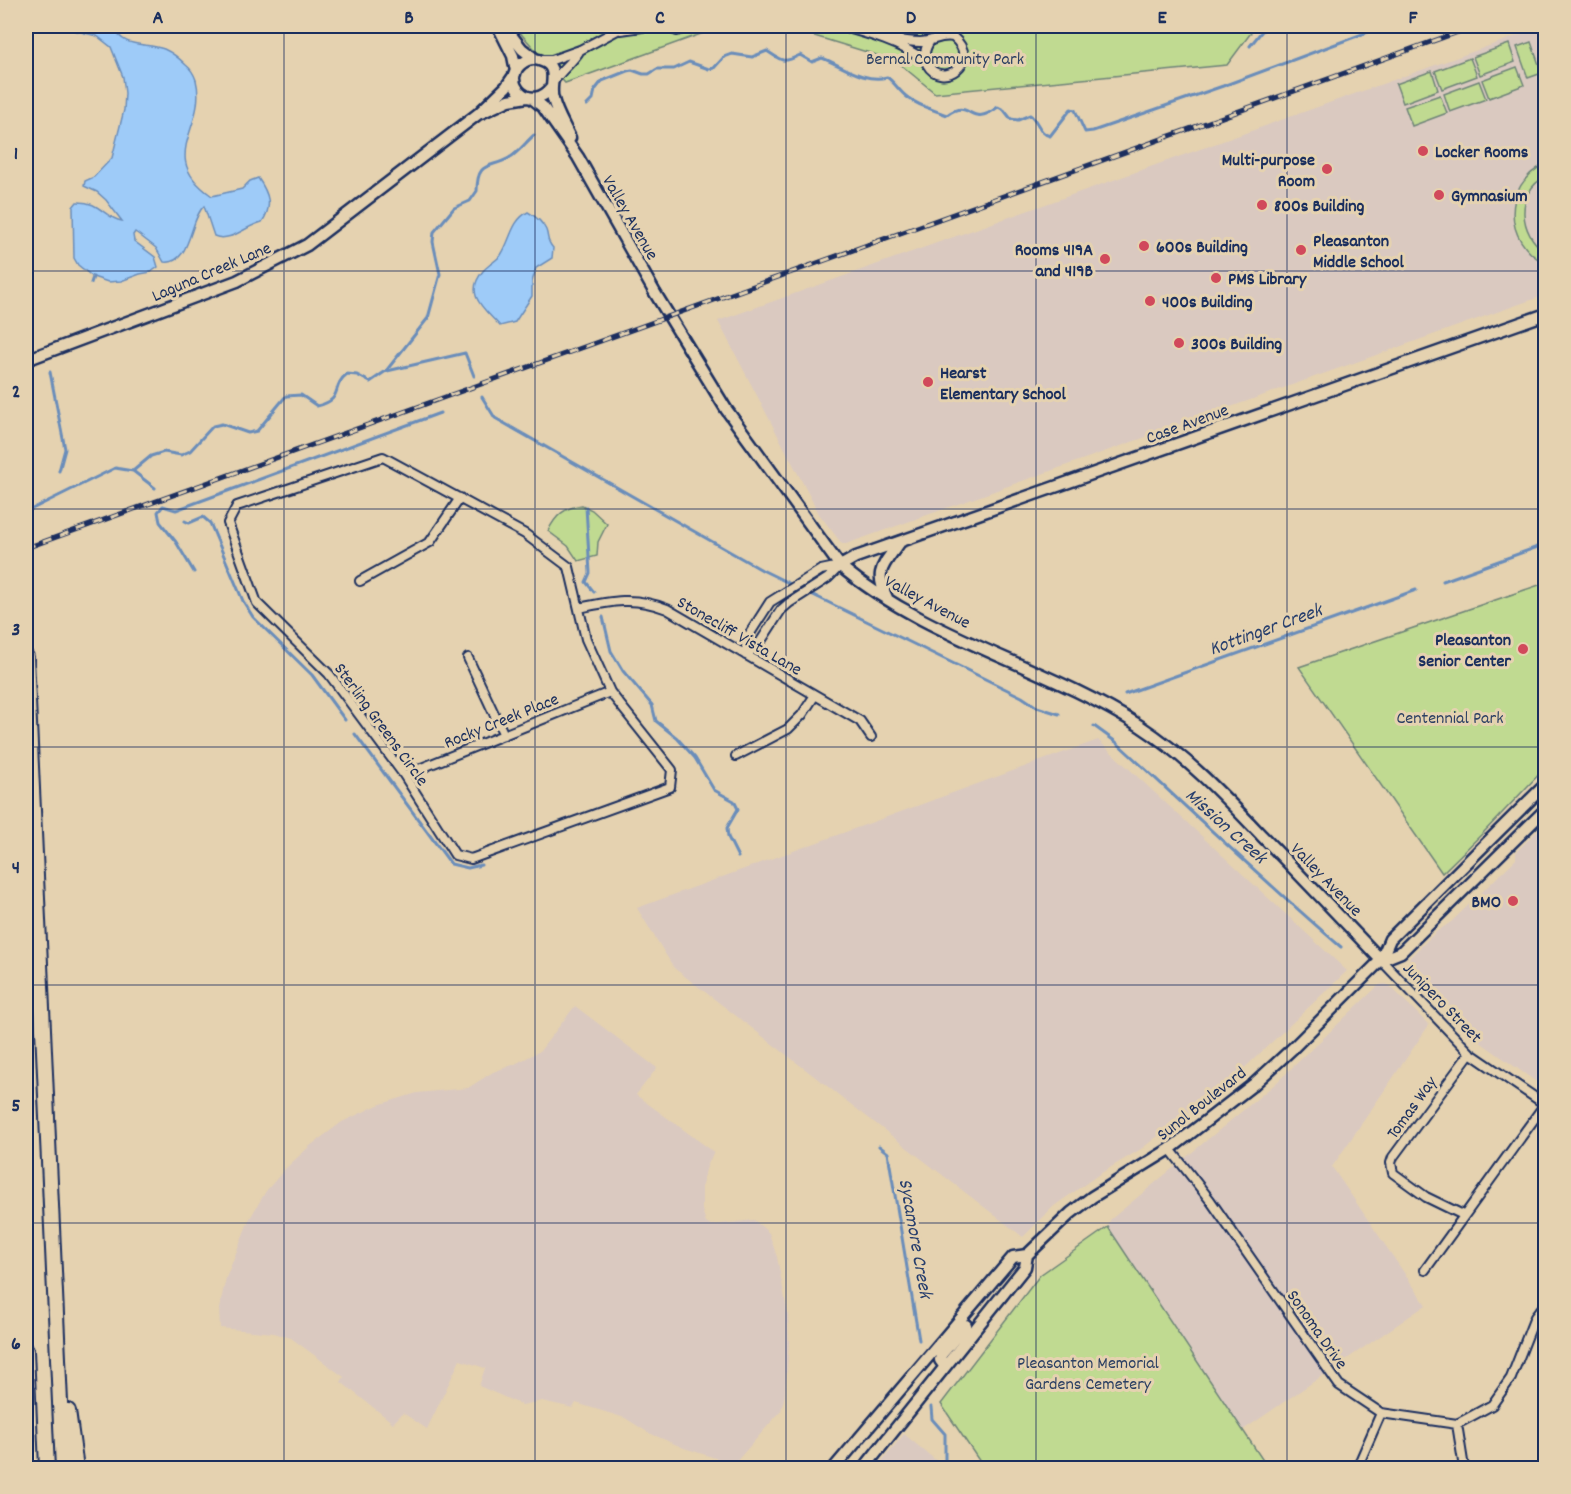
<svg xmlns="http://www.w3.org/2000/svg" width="1571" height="1494" viewBox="0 0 1571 1494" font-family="Dekko,sans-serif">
  <rect width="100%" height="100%" fill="#e5d2b0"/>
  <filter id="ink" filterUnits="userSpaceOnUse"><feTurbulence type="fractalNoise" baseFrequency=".0167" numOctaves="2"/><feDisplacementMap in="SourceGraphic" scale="12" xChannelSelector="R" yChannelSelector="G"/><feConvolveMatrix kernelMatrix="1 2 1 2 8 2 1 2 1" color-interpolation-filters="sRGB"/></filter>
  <g filter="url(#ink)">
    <path fill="#dac9c0" d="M1545,26V295L1129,443L846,544H842L819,514L718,321Z
      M1098,740L1347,971L1235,1077L1141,1149L1098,1175L1054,1206L1023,1237L674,968L637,908Z
      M1545,823V1088L1473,1037L1441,1006L1411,970L1408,964L1410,957L1436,932L1451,922L1516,859V852Z
      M1384,984L1389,985L1429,1025L1332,1167L1426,1305L1243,1430L1108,1227L1110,1220L1275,1084L1379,985Z
      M575,1006L657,1068L636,1095L714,1152L707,1166L702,1185V1210L706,1222L711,1225L754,1220L769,1233L777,1257L788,1315L789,1342L785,1395L781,1411L734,1464L684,1448L649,1433L625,1418L576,1403L573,1408L542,1401L522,1405L479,1386L485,1368L460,1360L427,1429L403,1413L393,1423L341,1382L344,1377L291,1338L274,1333L220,1328L219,1309L226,1278L249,1220L266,1191L286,1168L310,1146L342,1122L378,1105L417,1093L468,1088L493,1072L515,1064L540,1051Z
      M904,1434L945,1468H876Z"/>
    <path fill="#c0da91" stroke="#6e8478" stroke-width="1.5" d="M514,26H1256L1227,65L935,93L896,61L795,30L723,26L565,83Z
      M1531,42L1542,73L1528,78L1517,47Z
      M1509,44L1515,62L1480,75L1473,57Z
      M1470,58L1477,76L1442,89L1435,71Z
      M1517,67L1524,85L1489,98L1482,80Z
      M1432,71L1438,90L1403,103L1396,84Z
      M1479,81L1486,99L1450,112L1444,94Z
      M1440,95L1447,113L1412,126L1405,107Z
      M1545,164V177C1515,192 1519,235 1545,251V263C1503,242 1502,185 1545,164Z
      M582,505L592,510L607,524L598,542L597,556L578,561L568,546L548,531C556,515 564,508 582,505Z
      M1545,583V768L1483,833L1442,873L1299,667Z
      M1108,1227L1268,1468H984L941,1404L1040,1275Z"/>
    <path fill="#9ecbf8" stroke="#6a8dba" stroke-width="1.5" d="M71,26H114C121,49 145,42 164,49C173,53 179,58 186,65C191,69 194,74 196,80C208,128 155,156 212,196L242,189L250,181L258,178C269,194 273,206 262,222C245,226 231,243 214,236L204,206C189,220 191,265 164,262L156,248L138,234L135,232L133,235L134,241L155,257L158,267L151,272L140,274L121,281L108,282L93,277L78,265L74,258L73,207L77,202C100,201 104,218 122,221L106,200L97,192L84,186L85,181L94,177L112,158L124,110L125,93L123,77L111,47L97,36L72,30Z
      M528,212C535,216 542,221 546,230C549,238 546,240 553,248L552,258L536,268L532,282V296L515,322L500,326C485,309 463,295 483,271C488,265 496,261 501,255C511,240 511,221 528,212Z"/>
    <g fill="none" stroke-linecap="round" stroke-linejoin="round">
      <path stroke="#6a8dba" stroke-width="3" d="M1250,46L1266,26
        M587,105L593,99L595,90L602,81L627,71L632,70L643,74H649L657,69H674L689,62L709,69L714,68L724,57L732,54L752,57L767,51C782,61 782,64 800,55L812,62L822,58C843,66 864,83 887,77C895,83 899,91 907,97C918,106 934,110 947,115C972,97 968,130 998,107L1004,110L1011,119L1018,120L1030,115C1038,120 1039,134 1050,136L1071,109L1075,110L1085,132L1093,131L1223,86L1384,26
        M91,283L93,277
        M387,371L465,353L474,376
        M50,372L65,449L59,471
        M482,397L495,418L762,570L1022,697L1037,707L1059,714
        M133,471L155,488
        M586,507L590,573L586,582L594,592
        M26,512L115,468L133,471L151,456L164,452L181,455L190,451L213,426L222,424L248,433L257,431L286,396L301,395L317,406C345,399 330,387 347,374L357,375L370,382L386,371L428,318L440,274L433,242L434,232L454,208L470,201L477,191C477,160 490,169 509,158C518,153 526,142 534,135
        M185,521L189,523L203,517L210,523L243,601L253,617L312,675L345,720
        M194,572L176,542L160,522L158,512L163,506L176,510L440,413
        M1443,581L1546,544
        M603,617L611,651L623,671L652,705L656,721L677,738L695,758L714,790L734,801L738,809L727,828L728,837L738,857
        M1125,694L1416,590
        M1094,726L1116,742C1191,811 1264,881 1341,947
        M355,734L451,864L468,868L481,865
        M879,1146L888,1153L919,1340
        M931,1407L932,1419L945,1434V1468"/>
      <g stroke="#1b2f5e" stroke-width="12">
        <path id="street" d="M664,26L677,31L690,26
          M840,26C869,34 901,43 926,61
          M621,30L649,26L666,27
          M872,35C887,37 904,42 920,42C933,42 940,34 953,37C983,62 941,90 927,64C923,56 925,48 930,41
          M542,60H552L580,50L625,26
          M554,81C562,69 573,62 580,50
          M383,457L525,534L569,567L586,639L610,692L672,770L670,787L471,859L455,855L404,775L329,674L257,603L228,523L237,506Z
          M360,581L430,542L460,498
          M579,608C611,601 635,596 667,609L860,721L871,737
          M746,655L747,638L770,602L821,570L840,566
          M746,655L759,644L781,610L789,603L828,578L839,567
          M468,658L504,735
          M736,756L788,729L802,715L815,695
          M404,775L610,692
          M1381,960L1470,1053L1546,1105
          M1170,1149L1210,1200L1339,1385L1381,1413L1457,1424L1492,1405L1511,1378L1535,1317L1546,1303
          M1463,1215L1426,1197L1393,1173L1391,1163L1393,1157L1470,1053
          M1425,1270L1545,1104
          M1457,1424L1464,1468
          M1357,1468L1381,1413"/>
      </g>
      <g stroke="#1b2f5e" stroke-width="15">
        <path id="secondary" d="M498,26L513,56L516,71
          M504,26L522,49L535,59
          M552,87C531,115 500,82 521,64C526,60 533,58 539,60C562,66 548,85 553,99C556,112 564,125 570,138
          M533,99L543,107L578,157L655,293L726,409L840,566C928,639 1044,665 1140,726C1186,756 1223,795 1261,835C1301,876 1341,918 1381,960
          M481,113L509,100L527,97
          M26,360L237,281L307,245L478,114L506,87L515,74
          M840,566L856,557L1546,314
          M888,600C873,571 883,566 900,542
          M1381,960L1401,952L1546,809
          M945,1367L940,1360L941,1355L966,1325
          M834,1468L1013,1257L1027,1255L1071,1213L1092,1197L1170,1149L1254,1084L1293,1048L1381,960L1390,939L1546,784
          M864,1468L1025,1267L1027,1255"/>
      </g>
      <g stroke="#1b2f5e" stroke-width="18">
        <path id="highway" d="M26,657L63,1468
          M26,1351L31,1468
          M68,1411L76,1468"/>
      </g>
      <use href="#street" stroke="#e5d2b0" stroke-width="8"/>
      <use href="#secondary" stroke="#e5d2b0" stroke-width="10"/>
      <use href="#highway" stroke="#e5d2b0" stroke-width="14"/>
      <g stroke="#1b2f5e" stroke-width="5">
        <path id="rail" d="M26,548L1475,26"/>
      </g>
      <use href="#rail" stroke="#e5d2b0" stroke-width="3" stroke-dasharray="9" stroke-linecap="butt"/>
    </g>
  </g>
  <path fill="none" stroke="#1b2f5e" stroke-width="1.5" stroke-opacity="0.55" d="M284,26V1468M535,26V1468M786,26V1468M1036,26V1468M1287,26V1468M26,271H1546M26,509H1546M26,747H1546M26,985H1546M26,1223H1546"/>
  <g fill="#d1495b" stroke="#e5d2b0" stroke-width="2">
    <circle cx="1423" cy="151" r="6"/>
    <circle cx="1327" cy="169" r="6"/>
    <circle cx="1439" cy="195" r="6"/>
    <circle cx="1262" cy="205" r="6"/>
    <circle cx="1144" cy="246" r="6"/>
    <circle cx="1301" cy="250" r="6"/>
    <circle cx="1105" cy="259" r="6"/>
    <circle cx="1216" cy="278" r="6"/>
    <circle cx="1150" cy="301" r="6"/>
    <circle cx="1179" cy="343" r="6"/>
    <circle cx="928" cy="382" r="6"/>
    <circle cx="1523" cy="649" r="6"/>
    <circle cx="1513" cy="901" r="6"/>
  </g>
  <g text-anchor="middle" stroke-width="6" stroke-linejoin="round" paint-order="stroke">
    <g font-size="18" fill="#2c4063" stroke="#e5d2b0">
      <text x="945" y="64">Bernal Community Park</text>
      <text x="1450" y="723">Centennial Park</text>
      <text x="1088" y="1368">Pleasanton Memorial<tspan x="1088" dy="21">Gardens Cemetery</tspan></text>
    </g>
    <g font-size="18" font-weight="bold" fill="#1b2f5e" stroke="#e5d2b0" text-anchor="start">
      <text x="1435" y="157">Locker Rooms</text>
      <text x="1315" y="165" text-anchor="end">Multi-purpose<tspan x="1315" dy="21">Room</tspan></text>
      <text x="1451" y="201">Gymnasium</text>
      <text x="1274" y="211">800s Building</text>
      <text x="1313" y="246">Pleasanton<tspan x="1313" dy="21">Middle School</tspan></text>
      <text x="1156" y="252">600s Building</text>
      <text x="1093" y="255" text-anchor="end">Rooms 419A<tspan x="1093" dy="21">and 419B</tspan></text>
      <text x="1228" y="284">PMS Library</text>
      <text x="1162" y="307">400s Building</text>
      <text x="1191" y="349">300s Building</text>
      <text x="940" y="378">Hearst<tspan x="940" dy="21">Elementary School</tspan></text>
      <text x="1511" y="645" text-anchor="end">Pleasanton<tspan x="1511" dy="21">Senior Center</tspan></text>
      <text x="1501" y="907" text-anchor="end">BMO</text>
    </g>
    <g font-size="18" fill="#1b2f5e" stroke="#e5d2b0">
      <text transform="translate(631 217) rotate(60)" y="6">Valley Avenue</text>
      <text transform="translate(211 271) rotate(-23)" y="6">Laguna Creek Lane</text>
      <text transform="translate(1187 423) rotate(-20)" y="6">Case Avenue</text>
      <text transform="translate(928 601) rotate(28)" y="6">Valley Avenue</text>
      <text transform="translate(740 635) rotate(30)" y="6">Stonecliff Vista Lane</text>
      <text transform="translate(501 720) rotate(-22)" y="6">Rocky Creek Place</text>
      <text transform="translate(382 724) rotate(54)" y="6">Sterling Greens Circle</text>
      <text transform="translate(1327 879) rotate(46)" y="6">Valley Avenue</text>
      <text transform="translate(1443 1002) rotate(46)" y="6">Junipero Street</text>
      <text transform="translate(1201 1103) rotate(-38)" y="6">Sunol Boulevard</text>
      <text transform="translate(1411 1107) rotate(-54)" y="6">Tomas Way</text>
      <text transform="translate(1318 1329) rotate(55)" y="6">Sonoma Drive</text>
    </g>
    <g font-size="20" font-style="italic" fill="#283f6d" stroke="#e5d2b0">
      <text transform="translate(1265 628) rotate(-20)" y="7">Kottinger Creek</text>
      <text transform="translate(1227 825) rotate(42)" y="7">Mission Creek</text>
      <text transform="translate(917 1238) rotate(80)" y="7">Sycamore Creek</text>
    </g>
  </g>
  <rect width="1571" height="1494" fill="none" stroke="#e5d2b0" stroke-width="66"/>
  <rect x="33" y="33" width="1505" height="1428" fill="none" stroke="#1b2f5e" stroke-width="2"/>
  <g font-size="20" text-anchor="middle" font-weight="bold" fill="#1b2f5e">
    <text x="158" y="23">A</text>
    <text x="409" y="23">B</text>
    <text x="660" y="23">C</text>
    <text x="911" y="23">D</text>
    <text x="1162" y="23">E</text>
    <text x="1413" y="23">F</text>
    <text x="16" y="159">1</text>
    <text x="16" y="397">2</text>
    <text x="16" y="635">3</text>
    <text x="16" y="873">4</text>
    <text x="16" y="1111">5</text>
    <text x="16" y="1349">6</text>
  </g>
</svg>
